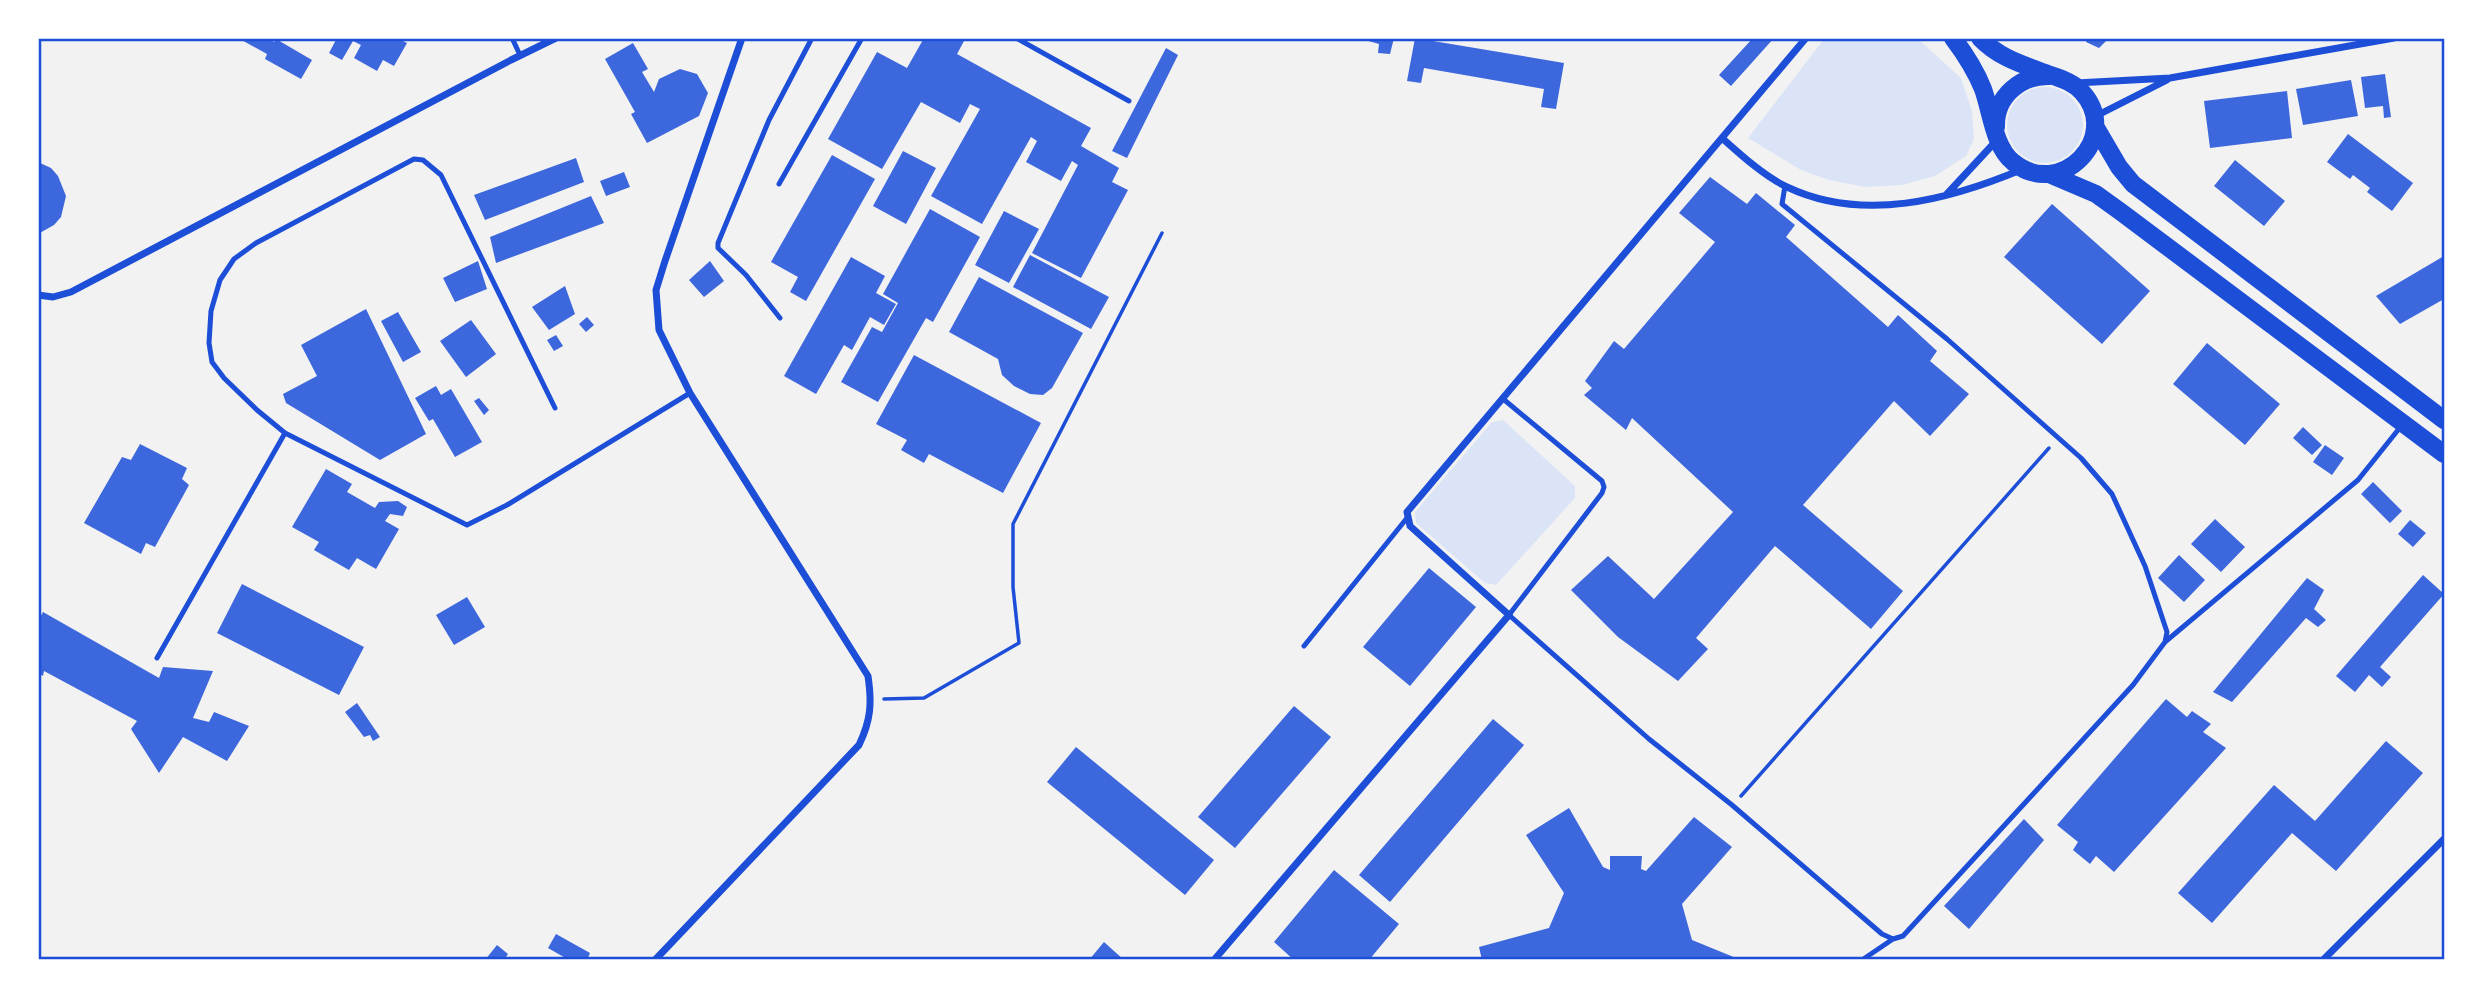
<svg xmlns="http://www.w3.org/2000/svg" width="2483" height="998" viewBox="0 0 2483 998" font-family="'Work Sans',sans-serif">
  <rect width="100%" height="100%" fill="#f2f2f2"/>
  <path fill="#dbe4f7" d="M1917,38L1961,78L1972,111L1974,139L1966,156L1935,176L1902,185L1865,187L1829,180L1801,170L1748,138L1824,39Z
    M2007 125a38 38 0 1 1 76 0a38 38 0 1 1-76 0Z
    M1503,420L1575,486V498L1496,585L1485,583L1416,523L1415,512L1492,422Z"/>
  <path fill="#3d67dc" d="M238,38H269L274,42L276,39L312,60L301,79L265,59L267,54Z
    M337,38H404L403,41L407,43L394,66L383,60L377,71L354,58L361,45L353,41L342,60L329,53Z
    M924,38H960L964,41L957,54L1091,128L1081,146L1119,168L1112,182L1128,190L1081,278L1032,253L1078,165L1072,161L1061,181L1026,162L1037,141L1031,137L982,224L931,196L980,109L970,104L960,123L921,102L882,169L828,139L877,52L907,68Z
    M1358,38H1394L1390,54L1378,53L1379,44Z
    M1415,38L1564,63L1556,109L1541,107L1544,89L1424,68L1421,83L1407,81Z
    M1753,38H1774L1731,86L1719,75Z
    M2087,38H2109L2099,48L2086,42Z
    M633,43L648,69L642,72L654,92L659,79L680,69L697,74L708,93L699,116L647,143L631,114L635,112L605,59Z
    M1166,48L1178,55L1127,158L1112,151Z
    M2385,74L2391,117L2384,118L2383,106L2365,108L2361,77Z
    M2351,80L2358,116L2303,125L2296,89Z
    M2287,91L2292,138L2210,148L2204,101Z
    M2348,134L2413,183L2392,211L2367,192L2370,188L2353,175L2350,179L2327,162Z
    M903,151L936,168L906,224L873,206Z
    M832,155L875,179L806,301L790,292L798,277L771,262Z
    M576,158L584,182L485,220L474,195Z
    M2235,160L2285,201L2264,226L2214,186Z
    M38,162L51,168L58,176L66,196L61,217L54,225L38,234Z
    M624,172L630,187L606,196L600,181Z
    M1710,177L1747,204L1756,193L1795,225L1786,237L1888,327L1898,315L1937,351L1930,361L1969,394L1930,436L1894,401L1803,505L1903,591L1871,629L1775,546L1696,638L1708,649L1678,681L1618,637L1571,590L1608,556L1654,599L1733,512L1632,418L1626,430L1584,395L1592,388L1585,381L1614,341L1624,349L1715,242L1679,213Z
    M591,196L604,223L496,263L490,237Z
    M2052,204L2150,291L2102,344L2004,257Z
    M930,209L980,237L933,322L926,318L878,402L841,382L872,327L882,332L898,303L883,294Z
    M1004,211L1039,229L1009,283L975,265Z
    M1030,255L1109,297L1091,329L1013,287Z
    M2444,256V299L2400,324L2376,296Z
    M851,257L885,276L876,293L896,304L884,325L870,317L852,350L844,345L816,394L784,376Z
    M478,261L487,289L455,302L443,278Z
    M710,261L724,281L704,297L689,280Z
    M979,277L1083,333L1052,388L1043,395L1030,394L1014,386L1002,375L998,359L949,332Z
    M565,286L575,314L549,330L532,307Z
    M366,309L426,434L380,460L286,403L283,394L317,376L301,345Z
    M398,312L421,352L403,362L381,321Z
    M587,317L594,325L586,332L579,324Z
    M471,320L496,354L466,377L440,341Z
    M556,335L563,346L554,351L547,340Z
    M2207,343L2280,404L2245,445L2173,384Z
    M914,355L1041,423L1003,493L929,454L924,463L901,450L907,440L876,424Z
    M436,386L441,395L451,389L482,442L455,457L433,419L429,421L415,398Z
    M479,398L489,410L484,415L474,401Z
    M2303,427L2322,445L2312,455L2293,438Z
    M140,444L187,468L182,479L189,485L155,547L146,543L141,554L84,523L122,457L131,460Z
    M2325,445L2344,458L2332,475L2313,462Z
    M326,469L352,484L347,492L375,508L379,502L398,501L407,507L403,516L390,514L385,521L399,529L376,569L357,558L349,570L314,550L319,542L292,527Z
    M2373,482L2402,511L2390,523L2361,494Z
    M2215,519L2245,547L2221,572L2191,544Z
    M2410,520L2426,533L2413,547L2398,534Z
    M2179,555L2205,580L2184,602L2158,578Z
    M1429,568L1476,607L1410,686L1363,647Z
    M2423,575L2444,594L2380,667L2391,677L2382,687L2369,675L2355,692L2336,676Z
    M2307,578L2324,590L2314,609L2326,620L2318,627L2306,618L2232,702L2213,692Z
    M242,584L364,647L339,695L217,633Z
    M467,597L485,627L454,645L436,615Z
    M43,612L159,678L163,667L213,671L193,718L209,722L214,712L249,726L227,761L183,737L159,773L131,729L137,721L44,671L43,676L38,673V621Z
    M2166,699L2187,717L2192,711L2211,724L2203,732L2226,748L2114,872L2096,856L2090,864L2073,850L2078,842L2057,825Z
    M357,703L380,737L373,741L370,735L364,737L345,712Z
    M1294,706L1331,737L1235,848L1198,817Z
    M1493,719L1524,745L1390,902L1359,875Z
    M2386,741L2423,773L2336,871L2292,833L2212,923L2178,893L2274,785L2315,821Z
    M1076,747L1214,860L1185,895L1047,782Z
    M1569,808L1603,867L1610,870V856H1642L1641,869L1646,871L1694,817L1732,847L1682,904L1692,940L1741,960H1482L1479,947L1549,928L1564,893L1526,835Z
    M2024,819L2044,840L1969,929L1944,906Z
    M1334,870L1399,924L1369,960H1294L1274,942Z
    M556,934L590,953L587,960H569L548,948Z
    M1104,942L1124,960H1089Z
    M497,945L508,954L504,960H485Z"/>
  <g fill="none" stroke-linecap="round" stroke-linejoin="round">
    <path stroke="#1d4ed8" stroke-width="3.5" d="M884,699L924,698L1019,643L1013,587V524L1162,233
      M1741,796L2049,448"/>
    <path stroke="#1d4ed8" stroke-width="5" d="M512,38L520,55
      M1016,38L1129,101
      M779,184L862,38
      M780,318L746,275L718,248V243L769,120L812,38
      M1502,398L1602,481L1604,487L1602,493L1509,615L1649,739L1732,805L1882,934L1893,939L1903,936L2133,685L2165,642L2167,632L2145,566L2112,494L2081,458L1947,339L1782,204L1785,186
      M555,408L441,175L423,160L414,159L256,243L234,259L220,280L211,311L209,343L212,362L224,378L257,410L285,433L467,525L507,505L690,393
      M2165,642L2358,480L2402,425
      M1304,646L1407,518
      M157,658L285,433
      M1862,960L1893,939"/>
    <path stroke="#1d4ed8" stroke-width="7" d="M2076,83L2170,78L2394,38
      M2096,116L2167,80
      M1722,138C1741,155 1764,176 1787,187C1863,223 1949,200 2023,169
      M1946,195L1997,140
      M38,295L53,297L71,292L511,60L556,38
      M655,960L859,745C871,720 872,703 868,676L690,393L659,330L656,290L665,261L742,38
      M1214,960L1509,615L1410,526L1407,512L1806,38
      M2323,960L2444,839"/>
    <path stroke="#1d4ed8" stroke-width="18" d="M1953,38C1965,54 1976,71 1983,89C1991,111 1994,147 2013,162C2060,201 2123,137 2082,92C2072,81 2058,78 2045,73C2021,64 1998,57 1980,38
      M2095,126L2119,167L2133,184L2444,420
      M1996,127C1995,96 2021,75 2050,76
      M2049,174L2096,194L2121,212L2444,454"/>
  </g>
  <rect width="2483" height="998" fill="none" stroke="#ffffff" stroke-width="80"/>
  <rect x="40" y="40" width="2403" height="918" fill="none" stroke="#1d4ed8" stroke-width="2.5"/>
</svg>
